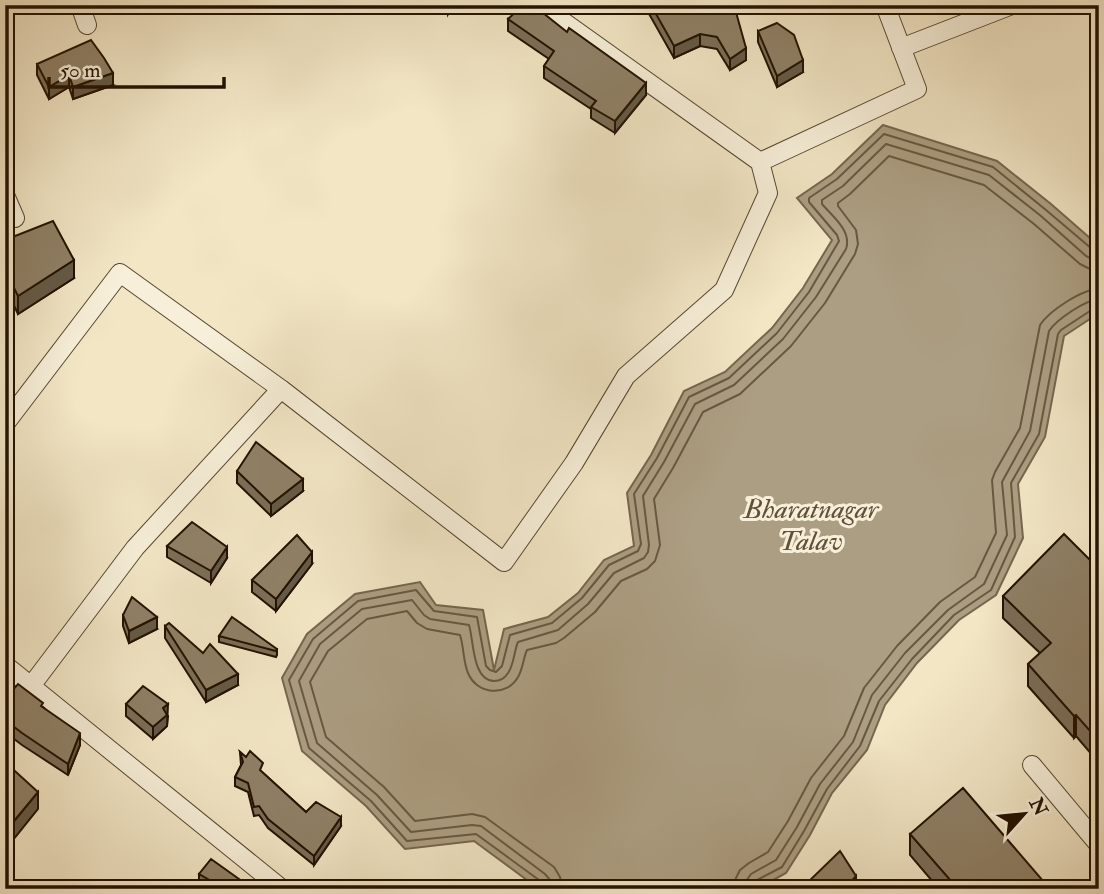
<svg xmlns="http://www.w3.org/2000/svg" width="1104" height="894" viewBox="0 0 1104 894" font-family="'IM FELL Double Pica',serif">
  <rect width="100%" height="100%" fill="#f2e6c5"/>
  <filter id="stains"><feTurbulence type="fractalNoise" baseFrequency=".00286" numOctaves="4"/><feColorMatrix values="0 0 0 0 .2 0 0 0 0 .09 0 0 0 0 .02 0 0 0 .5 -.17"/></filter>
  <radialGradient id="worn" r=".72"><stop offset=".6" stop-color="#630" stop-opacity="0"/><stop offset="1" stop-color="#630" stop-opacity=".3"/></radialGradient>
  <path fill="#ac9e82" stroke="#75664e" stroke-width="2" d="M883,125L997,161L1051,204L1099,246V313L1064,336L1045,437L1018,484L1023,538L996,595L959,620L917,663L885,705L867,750L832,793L810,835L786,873L757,889H539L474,841L405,849L366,806L302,751L282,678L307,634L355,594L420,582L436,605L483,610L494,670L504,629L548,617L578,593L604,560L634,546L627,493L651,455L684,391L725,372L772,328L803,288L832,240L797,198L832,174Z"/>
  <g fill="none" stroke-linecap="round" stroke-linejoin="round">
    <path stroke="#685841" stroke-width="2" d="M542,889V884L539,880L476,834L407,841L371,801L309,748L289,680L313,639L358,601L416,590L434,611L477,617L486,666L490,670L496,672L502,666L510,635L552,623L582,598L609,565L638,551L641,544L634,494L657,458L689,397L729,378L777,333L809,292L839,241L837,235L809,202V198L837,179L884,134L993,167L1046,210L1092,249L1099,250
      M551,889L550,880L545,874L481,826L472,825L411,832L377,795L317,743L299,681L320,644L362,609L412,600L424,615L430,619L469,625C474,641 472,680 494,681C500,681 505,678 508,673C514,665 514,651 518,642L558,630L588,604L614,573L644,558L648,552L649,545L643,496L664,462L695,404L734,385L783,339L816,297L846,249C852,231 833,217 822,204V200L843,186L886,144L989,175L1041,216L1086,256L1092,259H1099
      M562,889L560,877L554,867L485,817L472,814L415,821L384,787L326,737L310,682L328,651L367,619L407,611L417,623L427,629L460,635C464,647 463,661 468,673C477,695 507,697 518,677C523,669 523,659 527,650L556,643L564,638L595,612L621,581L647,569L655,561L660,545L654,499L673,468L703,412L740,394L791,346L825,303L855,254L858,244L856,230L838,206V203L850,194L889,156L984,185L1034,224L1080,264L1090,269L1099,270
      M735,889V880L740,870L749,863L768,852L788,821L811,778L844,736L864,688L897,646L940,602L975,577L996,533L992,480L995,472L1020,428L1040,325C1049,311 1082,289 1099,289
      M745,889L746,881L751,874L776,860L797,827L820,784L853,742L872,695L905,653L948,610L984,584L1007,535L1002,482L1030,431L1049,331C1056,320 1085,300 1099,299
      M754,889V884L757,880L782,867L804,831L827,789L860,746L879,701L912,659L954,615L991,590L1015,537L1011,483L1039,434L1058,334L1061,330L1093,309L1099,308"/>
    <g stroke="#574731" stroke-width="20">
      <path id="street" d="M80,5L87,25
        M540,5L760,162L917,89L885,5
        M901,48L1012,5
        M5,195L15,218
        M5,424L120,273L281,389L504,562L574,463L626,376L724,290L768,193L760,162
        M5,665L282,889
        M31,686L135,548L281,389
        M1032,765L1099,845"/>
    </g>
    <use href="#street" stroke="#f7efd9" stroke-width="18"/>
  </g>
  <path fill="#7b6e58" stroke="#231200" stroke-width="2" d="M437,5H453L448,14Z
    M644,5H734L746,60L730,70L717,49L700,46L674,58Z
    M508,19L646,95L615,133L591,118V109L544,78V66L549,59L508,31Z
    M758,31L803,72L777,87L758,42Z
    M37,64L113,85L73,99L69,87L49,99L37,75Z
    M5,240L74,278L18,314L5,287Z
    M237,471L303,491L271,516L237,483Z
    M167,546L227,558L211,583L167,557Z
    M312,564L276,611L252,592V580Z
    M1099,569V763L1076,736L1074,738L1028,686V664L1040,653L1003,618V596Z
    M123,615L157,629L129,643L123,626Z
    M165,626L238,685L206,702L165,638Z
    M219,636L277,649V655L276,657L219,642Z
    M5,699L43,707L80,745L68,775L22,745L5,732Z
    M126,704L168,716L167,726L153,739L126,716Z
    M240,752L306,812L341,826L314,865L268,828L259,815L254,816L248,792L235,786V777L241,765Z
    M910,834L1050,889H939L910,855Z
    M199,874L253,889H207L199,884Z"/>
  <path fill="#645a47" stroke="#231200" stroke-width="2" d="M448,5H453L448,14Z
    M700,34V46L674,58V46Z
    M746,48V60L730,70V59Z
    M803,60V72L777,87V76Z
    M113,73V85L73,99V87Z
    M69,75V87L49,99V87Z
    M646,83V95L615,133V121Z
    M74,260V278L18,314V296Z
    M303,479V491L271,516V504Z
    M227,547V558L211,583V571Z
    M312,552V564L276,611V599Z
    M157,617V629L129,643V631Z
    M238,674V685L206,702V690Z
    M168,704L167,726L153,739V727L163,708Z
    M1076,715V736L1074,738V716Z
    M80,733V745L68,775V764Z
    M38,792V809L5,850V832Z
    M341,817V826L314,865V856Z
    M856,876V888L845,889Z"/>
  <path fill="#8f8066" stroke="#231200" stroke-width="2" d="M523,5H533L567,32L569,28L646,83L615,121L591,107L596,101L544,66L554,51L508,19Z
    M651,5H734L746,48L730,59L717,37L700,34L674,46Z
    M777,23L794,35L803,60L777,76L758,31Z
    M91,40L104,58L113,73L73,87L69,75L49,87L37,64Z
    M53,221L74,260L18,296L5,270V240Z
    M256,442L303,479L271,504L237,471Z
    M192,522L227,547L211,571L167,546Z
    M1064,534L1099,569V741L1076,715L1074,716L1028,664L1051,643L1003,596Z
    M297,535L312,552L276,599L252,580Z
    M132,597L157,617L129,631L123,615Z
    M232,617L277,649L276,651L219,636Z
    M169,623L203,653L210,644L238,674L206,690L165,626Z
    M18,684L43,703L41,706L80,733L68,764L22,733L5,720V699Z
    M143,686L168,704L163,708L167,715L153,727L126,704Z
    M250,751L263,763L260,770L306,812L316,802L341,817L314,856L268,819L259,806L254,807L248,783L235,777L243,762L240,752L246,757Z
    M5,762L38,792L5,832Z
    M963,788L1050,889H958L910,834Z
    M840,851L856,876L845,889H809L805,885Z
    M211,859L253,889H218L220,886L199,874Z"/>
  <g text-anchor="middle" stroke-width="6" stroke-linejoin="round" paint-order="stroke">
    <g font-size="28" font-style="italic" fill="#61513a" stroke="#f7efd9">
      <text x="811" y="518">Bharatnagar<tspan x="811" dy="32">Talav</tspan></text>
    </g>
  </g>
  <rect width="1104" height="894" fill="none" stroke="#f2e6c5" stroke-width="28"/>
  <rect x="7" y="7" width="1090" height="880" fill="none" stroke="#231200" stroke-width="3.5"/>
  <rect x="14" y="14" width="1076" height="866" fill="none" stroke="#231200" stroke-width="2"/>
  <g transform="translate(1024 814) rotate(63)" stroke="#f7efd9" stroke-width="5" paint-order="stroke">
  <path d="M0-5L12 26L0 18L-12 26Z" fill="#231200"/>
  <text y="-10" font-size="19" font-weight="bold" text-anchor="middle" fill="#231200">N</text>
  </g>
  <path d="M49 77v10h175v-10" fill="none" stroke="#231200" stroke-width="3.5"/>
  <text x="60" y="77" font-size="21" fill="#231200" stroke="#f7efd9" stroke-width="5" paint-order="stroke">50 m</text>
  <rect width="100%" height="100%" filter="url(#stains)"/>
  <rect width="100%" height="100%" fill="url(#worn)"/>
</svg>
